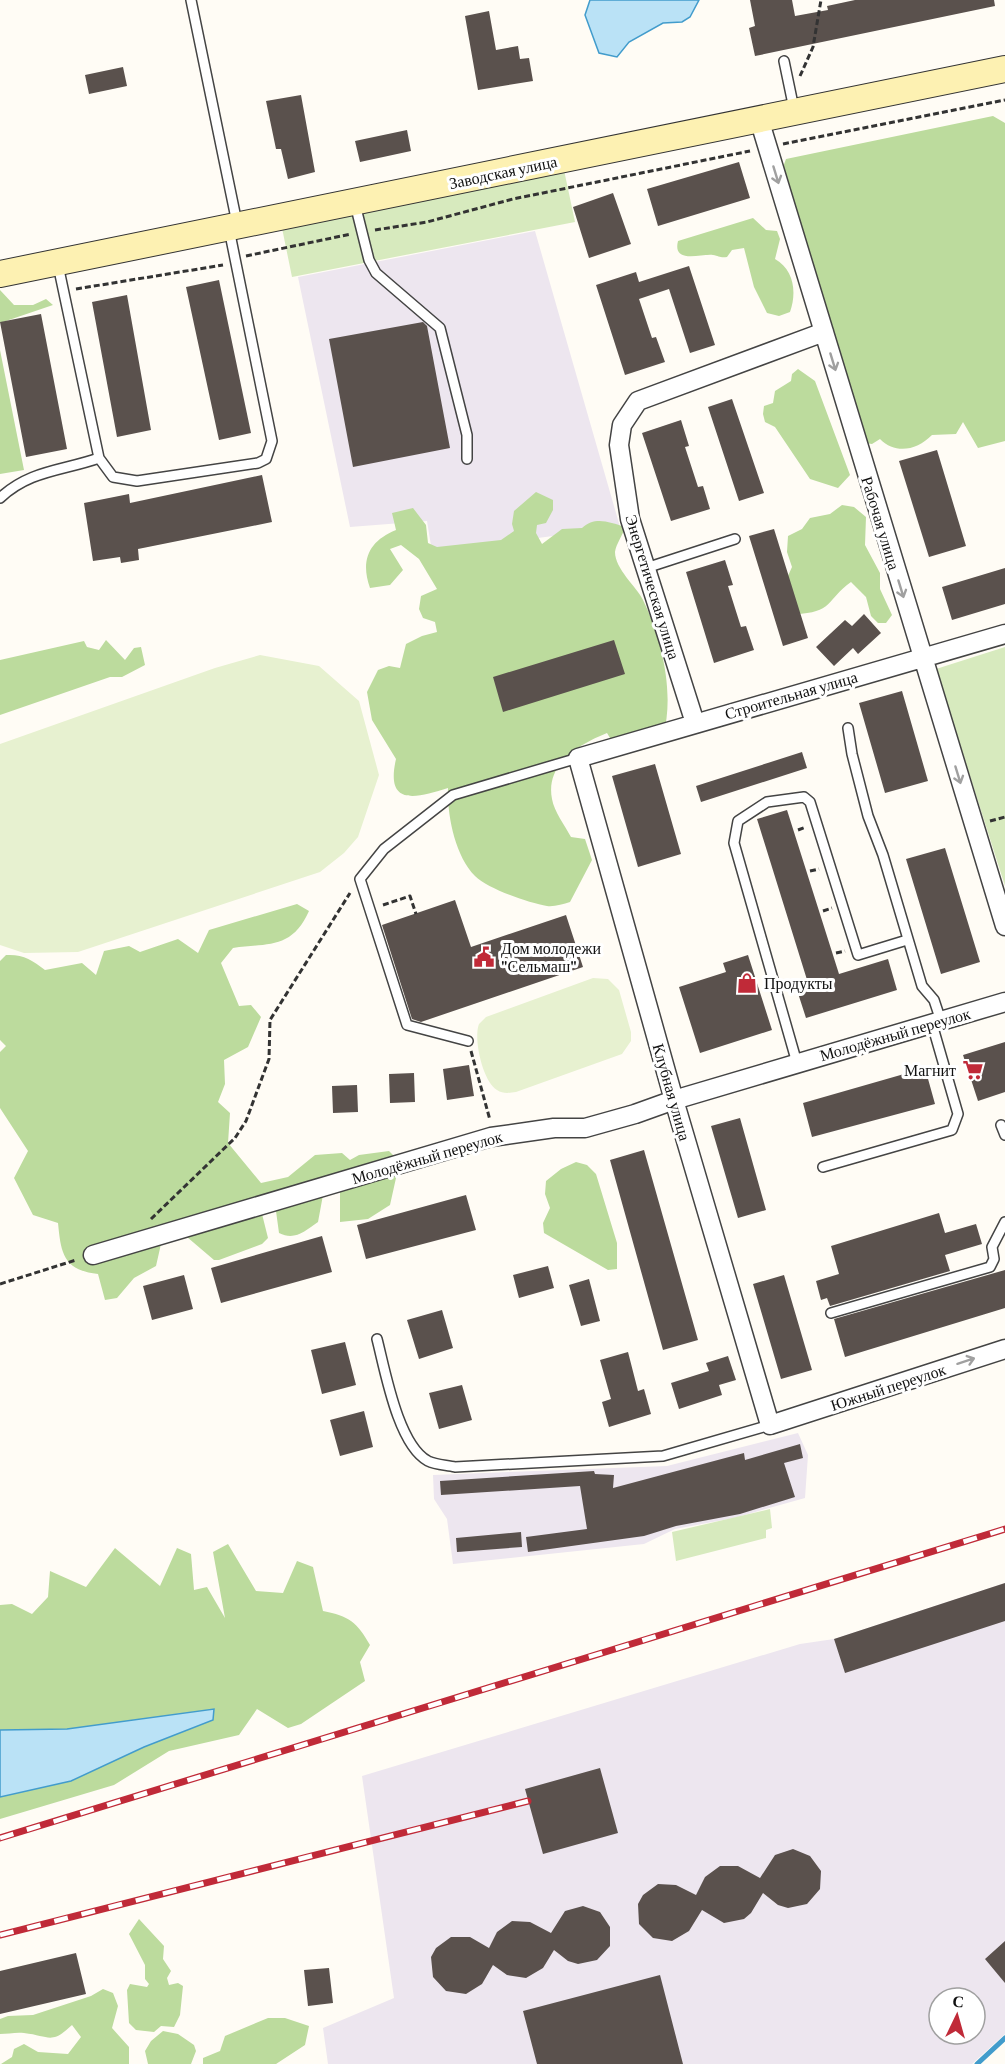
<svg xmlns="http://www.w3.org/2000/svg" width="1005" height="2064" viewBox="0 0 1005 2064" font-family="'Crimson Pro',serif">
  <rect width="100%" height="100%" fill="#fffcf5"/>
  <path fill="#ede6ef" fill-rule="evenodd" d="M535,231L620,527L432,552L427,521L350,527L298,277Z
    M798,1433L808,1455L805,1498L734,1518L675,1529L644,1544L453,1564L447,1519L434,1499L433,1475L667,1466Z
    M1005,1583V2034L972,2064H328L323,2028L394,1998L362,1776L800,1644L834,1639ZM939,1998H975V2034H939Z"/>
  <path fill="#d7eabe" d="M564,170L575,222L292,277L282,228Z
    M1005,647V886L936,669Z
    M770,1509L772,1528L766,1530V1538L676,1561L672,1532Z"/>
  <path fill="#bcdb9d" d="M993,116L1005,123V441L978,448L963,422L956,434L932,435C917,450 896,455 880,439L872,444L865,443L782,170L786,159Z
    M753,218L766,230L777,231L780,239L775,259C794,270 797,292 790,312L779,316L767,313L754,287L744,248L732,250L727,257C720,258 719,256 713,255C703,253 672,265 678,241Z
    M0,290L14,305H33L46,299L53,305L0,323Z
    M0,350L24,470L0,474Z
    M798,369L815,381L850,475L838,488L810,479L775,427L765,422L763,414L764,406L773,403L775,391L791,381L792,374Z
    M536,492L553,500V510L546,523L537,525L536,533L542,544L562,529L582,528C595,516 609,522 625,527C623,535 616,544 615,552C615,569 636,586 643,600C662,639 675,694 663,736L613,743L607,733C580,744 545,763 552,799C554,811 565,826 571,837L585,839L592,860L570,902C563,904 554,907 547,906C529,903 488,889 475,876C455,856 447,815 448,788C416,798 385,807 396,759L372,720L367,692L378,670L389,666L400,668L406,644L422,636L437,632L435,622L423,618L419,609L421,596L437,589L419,559L401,545L390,549L403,570L390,585L370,588C360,560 369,541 396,530L392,513L413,508L426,525L428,543L437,547L501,540L514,531L512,524L514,511Z
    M842,505L854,507L866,517L865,545L880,573V589L892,615L886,623H878L871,616L866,597L851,582C826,600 833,613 795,614L783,587L792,567L787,552L788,536L802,529L810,518L830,514Z
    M106,640L125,660L134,648L141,647L145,665L122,677H110L0,715V660L84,641L87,647L99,650Z
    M297,904L309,911C292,949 269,943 233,948L221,963L239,1006L251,1005L261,1017L248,1047L224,1060L225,1084L218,1102L230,1113L228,1143L261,1183L288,1177L315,1155L342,1153L350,1160L359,1155L389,1151L395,1157L396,1178L390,1205L368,1219L340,1222V1192L323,1195L318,1222C305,1231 295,1241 279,1233L276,1211L262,1214L268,1238L262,1244L219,1260H214L187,1237L161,1244L156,1266L134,1278L117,1298L105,1300L98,1274C63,1270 61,1253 58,1223L33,1215L14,1178L28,1151L0,1108V1052L6,1046L0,1040V961L6,955C23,954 32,960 45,970L82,963L96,975L104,951L129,946L140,952L178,939L198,953L209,930Z
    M576,1162L587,1165L596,1174L617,1243V1269L608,1270L544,1233L543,1223L550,1208L545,1194L546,1181L561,1169Z
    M228,1544L256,1591L283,1593L297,1561L313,1567L323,1611C349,1616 357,1622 370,1645L360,1662L365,1681L301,1724L288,1728L257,1709L239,1735L169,1751L114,1785L0,1819V1605L12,1604L32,1614L48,1597L50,1571L86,1587L115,1548L160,1586L177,1548L191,1554L194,1590L207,1587L225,1618L213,1552Z
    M139,1919L164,1946L163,1959L171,1971L167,1978L169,1985L178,1983L183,1986L180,2015L174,2027L161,2026L154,2032L136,2030L129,2023L127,1990L130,1984L147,1987L149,1984L145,1979V1965L129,1934Z
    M103,1989L113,1993L118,2006L112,2028L129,2047V2064H1L12,2057L14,2049L24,2044L38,2052L68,2054L81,2037L72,2025C51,2045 50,2036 24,2033C16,2032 8,2034 0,2034V2019L8,2016L33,2015L91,1996Z
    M268,2018H285L309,2026L305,2045L276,2064H203V2058L220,2051L225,2036Z
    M163,2031L178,2034L194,2045L196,2051L191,2064H148L145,2051L151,2041Z"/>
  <path fill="#e7f1d0" d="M260,655L319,666L359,701L379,775L358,837L344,853L320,872L78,952L24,953L0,945V744L215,668Z
    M593,978L608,979L619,990L631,1032V1041L622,1054L516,1092C509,1093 503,1094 497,1090C483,1082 473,1039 479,1024L486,1017Z"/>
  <path fill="#bae2f6" stroke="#429ccc" stroke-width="1.5" d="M590,0H699L690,17L682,22L663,23L629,42L617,57L599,53L585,15Z
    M214,1709L213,1720L144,1747L71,1781L0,1797V1730L67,1729Z"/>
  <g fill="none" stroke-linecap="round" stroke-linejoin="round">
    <path stroke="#429ccc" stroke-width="5" d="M977,2064L1005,2038"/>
  </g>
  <path fill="#5a514d" d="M750,0H792L795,16L828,10L827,6L855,0H994L995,6L755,56L749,28L755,26Z
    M489,11L496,50L518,46L520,59L529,58L533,81L478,90L465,16Z
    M123,67L127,86L89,94L85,75Z
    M301,95L315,172L288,179L281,149H276L266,101Z
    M407,130L411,151L360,162L355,141Z
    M739,162L750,198L658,226L647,189Z
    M613,193L631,244L589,258L573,207Z
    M689,266L715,345L690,353L669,289L639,299L652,338L656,337L665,362L625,375L596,285L636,272L639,282Z
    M219,280L251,433L219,440L186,287Z
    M127,295L151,430L117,437L92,302Z
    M41,314L67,449L26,457L0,322Z
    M423,322L427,326L450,448L353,467L329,339Z
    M732,399L764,493L739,501L708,407Z
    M681,420L689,446L685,447L698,487L703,486L710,509L671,521L642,433Z
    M937,450L966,546L929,557L899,461Z
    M262,475L272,522L138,549L139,560L121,563L120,557L93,561L84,503L129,494L130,503Z
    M774,529L808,638L783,646L749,536Z
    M725,560L733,585L728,586L741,627L746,626L754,650L714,663L686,572Z
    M1005,568V604L952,620L942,587Z
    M864,614L881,633L858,654L853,648L834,666L816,647L845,620L852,626Z
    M614,640L625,674L503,712L493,677Z
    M902,691L928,781L885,793L859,703Z
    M802,752L807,768L701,802L696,786Z
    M655,764L681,854L638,867L612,776Z
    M787,810L839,974L888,959L897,990L806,1018L796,987L808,983L757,819Z
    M945,848L980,962L941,974L906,859Z
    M455,900L471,947L566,915L583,967L421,1022L412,1019L382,925Z
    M748,955L772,1030L700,1053L679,987L726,972L723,963Z
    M1005,1042V1092L978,1101L963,1055Z
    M469,1065L474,1096L447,1100L443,1069Z
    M925,1068L935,1104L812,1137L803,1103Z
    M414,1073L415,1102L390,1103L389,1074Z
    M357,1085L358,1112L333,1113L332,1086Z
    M740,1118L766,1210L738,1218L711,1126Z
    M644,1150L698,1340L663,1350L610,1160Z
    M466,1195L476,1230L366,1259L357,1225Z
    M939,1213L945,1233L976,1224L982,1244L945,1255L950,1271L830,1306L827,1298L821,1300L816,1281L839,1274L831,1246Z
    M322,1236L332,1272L221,1303L211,1268Z
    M548,1266L554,1288L519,1298L513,1275Z
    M1005,1270V1308L845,1357L834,1319Z
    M184,1275L193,1309L152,1320L143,1286Z
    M784,1275L812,1370L781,1379L753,1284Z
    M589,1279L600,1321L581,1326L569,1285Z
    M442,1310L453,1348L419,1359L407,1320Z
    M345,1342L356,1385L322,1394L311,1350Z
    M628,1352L638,1391L644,1389L651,1414L609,1427L602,1402L611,1399L600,1360Z
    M728,1356L736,1380L719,1385L722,1395L679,1409L671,1383L709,1371L706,1363Z
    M462,1385L472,1420L439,1429L429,1393Z
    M364,1411L373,1447L340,1456L330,1420Z
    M800,1444L803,1458L784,1463L795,1497L740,1514L676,1526L644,1536L528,1552L526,1537L587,1529L580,1486L441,1495L440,1481L594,1471L595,1474L614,1475L613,1488L744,1453L745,1460Z
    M521,1532L522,1547L457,1552L456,1538Z
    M1005,1583V1621L845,1673L834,1639Z
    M600,1768L618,1833L543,1854L525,1789Z
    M793,1849L810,1856L821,1871L820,1889L807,1904L788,1908L778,1905L763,1893L751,1913L744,1919L724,1923L702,1910L689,1931L672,1941L653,1938L639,1924L638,1904L643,1895L658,1884L676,1885L696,1895L705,1877L720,1866H738L760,1878L775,1855Z
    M583,1906L600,1912L610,1927V1946L597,1960L578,1964L568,1961L554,1950L543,1968L526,1978L507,1975L493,1965L482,1984L466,1994L446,1991L433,1977L431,1957L436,1948L451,1937H470L489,1948L497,1932L512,1921L530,1922L551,1933L565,1911Z
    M1005,1941V1983L985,1959Z
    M76,1953L86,1994L0,2014V1971Z
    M329,1968L333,2003L308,2006L304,1970Z
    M660,1975L683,2064H537L523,2011Z"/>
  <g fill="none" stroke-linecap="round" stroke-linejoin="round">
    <g stroke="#444" stroke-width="12">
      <path id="lane" d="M191,0L237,223
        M784,61L794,109
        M355,204L369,260L376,273L440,328L467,435V459
        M58,265L99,458L113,477L137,481L258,463L266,459L272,441L229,229
        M0,498C30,470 62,471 99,458
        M646,568L735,539
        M848,728L852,754L868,816L883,855L922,986L934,1000L941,1021
        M468,1041L407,1025L360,879L384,849L453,795L578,758
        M797,1063L734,843L738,821L767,802L804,797L810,802L858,955L907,940
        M1001,1125L1005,1135
        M823,1167L952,1130L958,1114L932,1024
        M831,1313L990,1267L994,1259L992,1247L1005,1222
        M377,1339C385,1370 398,1445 428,1461C436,1465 447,1465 455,1467L663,1456L770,1425"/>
    </g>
    <g stroke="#444" stroke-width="21">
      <path id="street" d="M759,119L1005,926
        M1005,634L578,758L674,1100L770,1425L1005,1349
        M695,723L630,519L619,445L622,425L638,401L824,332
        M93,1255L491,1137L554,1128H585L635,1114L674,1100L1005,1002"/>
    </g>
    <g stroke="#333" stroke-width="28">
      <path id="secondary" d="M0,274L1005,69"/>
    </g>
    <path stroke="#333" stroke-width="3" stroke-dasharray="6 3" stroke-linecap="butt" d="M800,76L813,47L821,0
      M783,144L1005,100
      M375,230L427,222L513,199L750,151
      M246,256L351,234
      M76,289L223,265
      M990,821L1005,817
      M798,830L806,827
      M810,871L819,869
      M383,905L410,896L416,914
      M823,911L832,908
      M836,953L845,951
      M471,1051L490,1120
      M151,1219L235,1138L246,1121L269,1059L270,1020L350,893
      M0,1284L76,1260"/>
    <use href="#lane" stroke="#fff" stroke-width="9"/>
    <use href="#street" stroke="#fff" stroke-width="18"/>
    <use href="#secondary" stroke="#fdf1b2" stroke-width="26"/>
    <g stroke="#c02a38" stroke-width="7">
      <path id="rail" d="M0,1838L1005,1529
        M0,1935L528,1801"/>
    </g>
    <use href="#rail" stroke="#fff" stroke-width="4.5" stroke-dasharray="14" stroke-linecap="butt"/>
  </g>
  <defs><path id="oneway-shaft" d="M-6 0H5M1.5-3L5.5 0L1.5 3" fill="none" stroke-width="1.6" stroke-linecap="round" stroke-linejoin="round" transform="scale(1.5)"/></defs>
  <g stroke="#a0a0a0">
    <use href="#oneway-shaft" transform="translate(776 175) rotate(73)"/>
    <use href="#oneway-shaft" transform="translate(833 362) rotate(73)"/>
    <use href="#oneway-shaft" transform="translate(901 589) rotate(73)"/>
    <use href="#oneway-shaft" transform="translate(958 775) rotate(73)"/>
    <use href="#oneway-shaft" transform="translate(966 1361) rotate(-18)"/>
  </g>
  <defs>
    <g id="civic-bare" transform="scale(1.62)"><path d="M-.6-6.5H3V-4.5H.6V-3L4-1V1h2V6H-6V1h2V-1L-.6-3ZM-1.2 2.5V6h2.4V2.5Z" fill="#c02a38" stroke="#fff" stroke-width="2.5" paint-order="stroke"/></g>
    <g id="shop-bare" transform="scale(1.62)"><path d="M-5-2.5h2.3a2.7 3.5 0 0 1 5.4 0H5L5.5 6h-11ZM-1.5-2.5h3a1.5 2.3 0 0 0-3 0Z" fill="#c02a38" stroke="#fff" stroke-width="2.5" paint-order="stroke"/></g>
    <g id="supermarket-bare" transform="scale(1.62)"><path d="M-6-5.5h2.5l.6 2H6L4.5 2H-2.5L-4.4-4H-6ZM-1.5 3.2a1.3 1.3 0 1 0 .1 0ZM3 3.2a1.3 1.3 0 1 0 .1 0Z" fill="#c02a38" stroke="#fff" stroke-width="2.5" paint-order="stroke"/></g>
  </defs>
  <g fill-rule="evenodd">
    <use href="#civic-bare" x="484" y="957"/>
    <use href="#shop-bare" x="747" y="983"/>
    <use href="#supermarket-bare" x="973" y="1070"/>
  </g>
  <g text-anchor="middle" stroke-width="6" stroke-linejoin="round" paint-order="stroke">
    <g font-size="16" fill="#111" stroke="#fff">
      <text transform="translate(503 172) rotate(-12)" y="6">Заводская улица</text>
      <text transform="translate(881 523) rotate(73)" y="6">Рабочая улица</text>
      <text transform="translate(653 587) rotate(73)" y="6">Энергетическая улица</text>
      <text transform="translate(791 695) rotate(-16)" y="6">Строительная улица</text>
      <text transform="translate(895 1034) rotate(-16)" y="6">Молодёжный переулок</text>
      <text transform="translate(672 1092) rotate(74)" y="6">Клубная улица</text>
      <text transform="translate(427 1157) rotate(-16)" y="6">Молодёжный переулок</text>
      <text transform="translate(888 1387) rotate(-18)" y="6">Южный переулок</text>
    </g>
    <g font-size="16" fill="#111" stroke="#fff" text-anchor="start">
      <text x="501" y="954">Дом молодежи<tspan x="501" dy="18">"Сельмаш"</tspan></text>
      <text x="764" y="989">Продукты</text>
      <text x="956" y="1076" text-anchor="end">Магнит</text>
    </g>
  </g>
  <g transform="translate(957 2016) rotate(5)"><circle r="28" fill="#ffffff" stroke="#a0a0a0" stroke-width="1.5"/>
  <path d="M0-4.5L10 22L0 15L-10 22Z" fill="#c02a38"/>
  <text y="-9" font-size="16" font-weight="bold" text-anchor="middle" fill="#111111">С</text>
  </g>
</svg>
